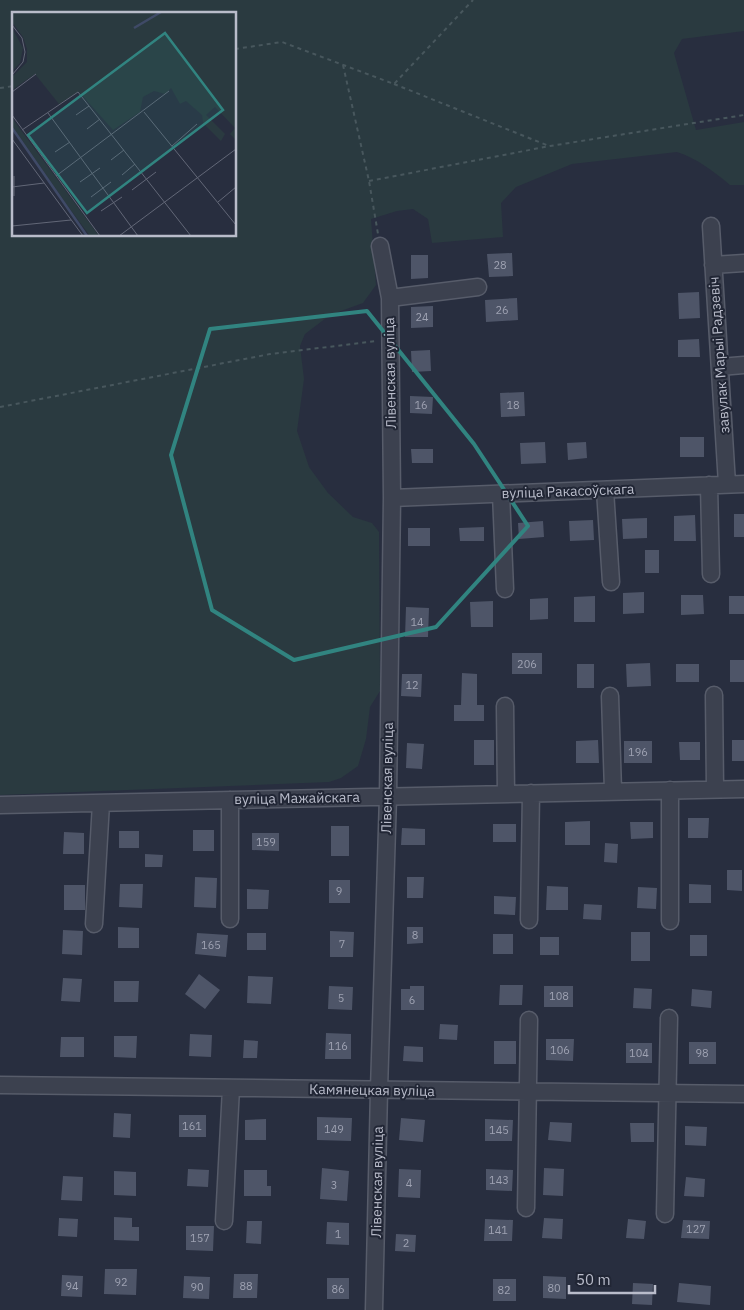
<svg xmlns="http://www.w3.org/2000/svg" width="744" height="1310" viewBox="0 0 744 1310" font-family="'IBM Plex Sans',sans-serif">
  <rect width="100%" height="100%" fill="#282e3f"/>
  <path fill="#2a3a40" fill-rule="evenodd" d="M0,0H744V31L682,39L674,53L696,130L744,122V185H730C713,171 698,159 677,152L572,164L516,187L501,203L503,237L432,243L428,219L413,209L397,211L371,219L376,285L363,303L330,315L305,334L300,346L304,379L297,431L309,467L328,493L353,517L372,523L379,532L380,691L370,707L366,739L358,766L341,778L329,782L0,795ZM14,14H235V235H14Z"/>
  <path fill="#4e5568" d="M512,253L513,276L489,277L487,254Z
    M411,255H428V278L411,279Z
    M699,292L700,318L679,319L678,293Z
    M517,298L518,320L486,322L485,300Z
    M433,306V327L411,328V307Z
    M699,339L700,357H678V340Z
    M430,350L431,371L412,372L411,351Z
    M524,392L525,416L501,417L500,393Z
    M410,396L433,397L432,414L410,413Z
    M680,437H704V457H680Z
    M545,442L546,463L521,464L520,443Z
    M586,442L587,458L568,460L567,443Z
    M411,449H433V463H412Z
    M734,514H744V537H734Z
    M695,515L696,541H674V516Z
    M647,518V538L623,539L622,519Z
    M593,520L594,540L570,541L569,521Z
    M543,521L544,537L519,539L518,523Z
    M484,527V541H460L459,528Z
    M408,528H430V546H408Z
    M645,550H659V573H645Z
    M644,592V613L623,614V593Z
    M681,595H703L704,614L681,615Z
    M595,596V622H574V597Z
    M729,596H744V614H729Z
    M548,598V619L530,620V599Z
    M493,601V627H471L470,602Z
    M406,607L429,608L428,637H405Z
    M512,653H542V674H512Z
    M730,660H744V682H730Z
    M650,663L651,686L627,687L626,664Z
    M577,664H594V688H577Z
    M676,664H699V682H676Z
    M462,673L477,674V705H484V721H454V705H461Z
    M402,674H422L421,697L401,696Z
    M474,740H494V765H474Z
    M598,740L599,763H576V741Z
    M732,740H744V761H732Z
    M624,741H652V763H624Z
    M679,742H700V760H680Z
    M407,743L424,744L422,769L406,768Z
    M688,818H709L708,838H688Z
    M590,821V845H565V822Z
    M630,822H653V838L631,839Z
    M493,824H516V842H493Z
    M331,826H349V856H331Z
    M402,828L425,829V845H401Z
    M193,830H214V851H193Z
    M119,831H139V848H119Z
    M64,832L84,833V854H63Z
    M252,833H279V851L252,850Z
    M605,843L618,844L617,863L604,862Z
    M145,854L163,855L162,867H145Z
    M727,870H742V891L727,890Z
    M195,877L217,878L216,908L194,907Z
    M407,877H424L423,898H407Z
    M329,880H350V903H329Z
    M120,884H143L142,908L119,907Z
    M689,884L711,885V903H689Z
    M64,885H85V910H64Z
    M547,886L568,887V910H546Z
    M638,887L657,888L656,909L637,908Z
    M247,889L269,890L268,909H247Z
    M494,896L516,897L515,915L494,914Z
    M584,904L602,905L601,920L583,919Z
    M118,927L139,928V948H118Z
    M407,927H423V943L407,944Z
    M63,930L83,931L82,955L62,954Z
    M330,931L354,932L353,957H330Z
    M631,932H650V961H631Z
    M197,933L228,935L226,957L195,954Z
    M247,933H266V950H247Z
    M493,934H513V954H493Z
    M690,935H707V956H690Z
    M540,937H559V955H540Z
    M199,974L220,990L205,1009L185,994Z
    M248,976L273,977L271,1004L247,1003Z
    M63,978L82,979L80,1002L61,1001Z
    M114,981H139L138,1002H114Z
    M500,985H523L522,1005H499Z
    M329,986L353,987L352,1010L328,1009Z
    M410,986H424V1010H401V989H410Z
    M544,986H573V1007H544Z
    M634,988L652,989L651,1009L633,1008Z
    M692,989L712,991L711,1008L691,1006Z
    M440,1024L458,1025L457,1040L439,1039Z
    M326,1033L351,1034V1059H325Z
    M190,1034L212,1035L211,1057L189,1056Z
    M114,1036H137L136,1058L114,1057Z
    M61,1037H84V1057H60Z
    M546,1039H574L573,1061L546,1060Z
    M244,1040L258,1041L257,1058H243Z
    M494,1041H516V1064H494Z
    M689,1042H716V1064H689Z
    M626,1043H652V1063H626Z
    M404,1046L423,1047V1062L403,1061Z
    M114,1113L131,1114L130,1138L113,1137Z
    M179,1115H206V1137H179Z
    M317,1117L352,1118L351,1141L317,1140Z
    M401,1118L425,1120L423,1142L399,1140Z
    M266,1119V1140H245V1120Z
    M485,1119L513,1120L512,1141H485Z
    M550,1122L572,1123L571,1142L548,1140Z
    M630,1123H654V1142H631Z
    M685,1126L707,1127L706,1146L685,1145Z
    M322,1168L349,1171L347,1201L320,1199Z
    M544,1168L564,1169L563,1196L543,1195Z
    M188,1169L209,1170L208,1187L187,1186Z
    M399,1169L421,1170L420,1198L398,1197Z
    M486,1169L513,1170L512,1191L486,1190Z
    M244,1170H267V1186H271V1196H244Z
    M114,1171L136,1172V1196L114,1195Z
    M63,1176L83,1177L82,1201L61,1200Z
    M686,1177L705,1179L704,1197L684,1196Z
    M114,1217L132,1218V1227H139V1241L114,1240Z
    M59,1218L78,1219L77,1237L58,1236Z
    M544,1218L563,1219L562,1239L542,1238Z
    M485,1219L513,1220L512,1241H484Z
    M628,1219L646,1221L644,1239L626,1238Z
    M683,1220L710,1221L709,1239L681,1238Z
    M247,1221H262L261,1244L246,1243Z
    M327,1222L349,1223V1245L326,1244Z
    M186,1226H214L213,1251L186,1250Z
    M396,1234L416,1235L415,1252L395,1251Z
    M105,1269H137L136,1295L104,1294Z
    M234,1274H258L257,1298H233Z
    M62,1275L83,1276L82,1297L61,1296Z
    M184,1276L210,1277L209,1299L183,1298Z
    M543,1276L566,1277V1299L543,1298Z
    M327,1278H349V1299H327Z
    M493,1279H516V1301H493Z
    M633,1283L653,1284L652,1305L632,1304Z
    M679,1283L711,1286L710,1305L677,1302Z"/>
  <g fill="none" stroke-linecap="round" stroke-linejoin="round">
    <g stroke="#575c6a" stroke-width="19">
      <path id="minor" d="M711,226L727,484
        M713,265L744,263
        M390,298L478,287
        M720,367L744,365
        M709,485L711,574
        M605,490L611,582
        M501,494L505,589
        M392,498L744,484
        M714,695L715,789
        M610,696L613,791
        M505,706L506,794
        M0,805L744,789
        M230,919V800
        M529,920L531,793
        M670,921V790
        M94,924L101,803
        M0,1085L744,1094
        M526,1208L529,1020
        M665,1214L669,1018
        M224,1221L231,1088
        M374,1310L379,1090L388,796L392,498L390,298L380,246"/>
    </g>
    <path stroke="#48575d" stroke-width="2" stroke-dasharray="4 4" stroke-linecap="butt" d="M235,49L282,42L394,84L473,0
      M343,65L369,181L378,234
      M394,84L549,146
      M0,88L14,86
      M369,181L550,146L744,115
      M0,407L270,354L377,341"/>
    <use href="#minor" stroke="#3c414f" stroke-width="16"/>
  </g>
  <path fill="none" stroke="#318480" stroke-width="4" stroke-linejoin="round" d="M367,311L474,444L528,526L436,627L294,660L212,610L171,455L210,329Z"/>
  <g text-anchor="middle" stroke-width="4" stroke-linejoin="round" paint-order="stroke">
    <g font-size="11" fill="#9ea2b2">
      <text x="500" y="269">28</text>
      <text x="502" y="314">26</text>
      <text x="422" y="321">24</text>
      <text x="421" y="409">16</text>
      <text x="513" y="409">18</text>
      <text x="417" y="626">14</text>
      <text x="527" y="668">206</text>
      <text x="412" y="689">12</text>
      <text x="638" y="756">196</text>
      <text x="266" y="846">159</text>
      <text x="339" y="895">9</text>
      <text x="415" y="939">8</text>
      <text x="342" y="948">7</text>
      <text x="211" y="949">165</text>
      <text x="559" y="1000">108</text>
      <text x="341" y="1002">5</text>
      <text x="412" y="1004">6</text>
      <text x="338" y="1050">116</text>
      <text x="560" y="1054">106</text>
      <text x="639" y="1057">104</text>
      <text x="702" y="1057">98</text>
      <text x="192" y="1130">161</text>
      <text x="334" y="1133">149</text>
      <text x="499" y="1134">145</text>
      <text x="499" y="1184">143</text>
      <text x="409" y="1187">4</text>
      <text x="334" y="1189">3</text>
      <text x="696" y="1233">127</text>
      <text x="498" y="1234">141</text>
      <text x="338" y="1238">1</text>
      <text x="200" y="1242">157</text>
      <text x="406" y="1247">2</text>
      <text x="121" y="1286">92</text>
      <text x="72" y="1290">94</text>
      <text x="246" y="1290">88</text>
      <text x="197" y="1291">90</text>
      <text x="554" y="1292">80</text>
      <text x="338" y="1293">86</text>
      <text x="504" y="1294">82</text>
    </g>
    <g font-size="14" fill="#b9bcca" stroke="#212635">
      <text transform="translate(719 355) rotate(-94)" y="5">завулак Марыі Радзевіч</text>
      <text transform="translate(390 373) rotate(-91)" y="5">Лівенская вуліца</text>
      <text transform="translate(568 491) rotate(-2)" y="5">вуліца Ракасоўскага</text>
      <text transform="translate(387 778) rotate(-89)" y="5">Лівенская вуліца</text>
      <text transform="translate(297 798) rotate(-1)" y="5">вуліца Мажайскага</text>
      <text transform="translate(372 1090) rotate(1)" y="5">Камянецкая вуліца</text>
      <text transform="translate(377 1182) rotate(-89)" y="5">Лівенская вуліца</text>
    </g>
  </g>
  <g transform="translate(12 12)">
    <rect width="224" height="224" fill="#282e3f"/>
    <path d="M0,0H224V128L218,122L223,116L203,95L194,103L213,122L209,129L191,111L190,103L174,89L168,92L159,76L153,82L142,79L131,85L128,100L101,118L67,80L47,92L23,62L0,78V65L15,50V37L11,25L0,10ZM0,16L11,36L8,51L0,59ZM0,106L87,224H78L55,193L0,114Z" fill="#2a3a40"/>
    <path fill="none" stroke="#3f4a67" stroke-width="2.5" d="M122,16L149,0M0,116L75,224"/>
    <path fill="none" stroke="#626777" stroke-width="1" d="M0,13L10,26L13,40L11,50L0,63M0,80L24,62M132,100L224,213M36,101L126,224M0,103L88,224M64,103L77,94M75,117L88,107M10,118L66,80L179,224M0,127L71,224M160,134L185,112M43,140L58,130M99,148L112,138M110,163L123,152M44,164L157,79M68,170L88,156M0,175L32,171M120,178L144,160M2,184V164M79,185L99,170M206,190L224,175M89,199L110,185M0,214L59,208M107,224L224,137"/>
    <path fill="#318480" fill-opacity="0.15" stroke="#318480" stroke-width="2.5" d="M153,21L211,98L75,201L16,123Z"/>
    <rect width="224" height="224" fill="none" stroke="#b9bcca" stroke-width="2.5"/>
  </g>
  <path d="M569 1285v8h86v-8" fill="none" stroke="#b9bcca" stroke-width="2.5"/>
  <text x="576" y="1285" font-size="15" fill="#b9bcca" stroke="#212635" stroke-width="4" paint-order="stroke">50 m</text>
</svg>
